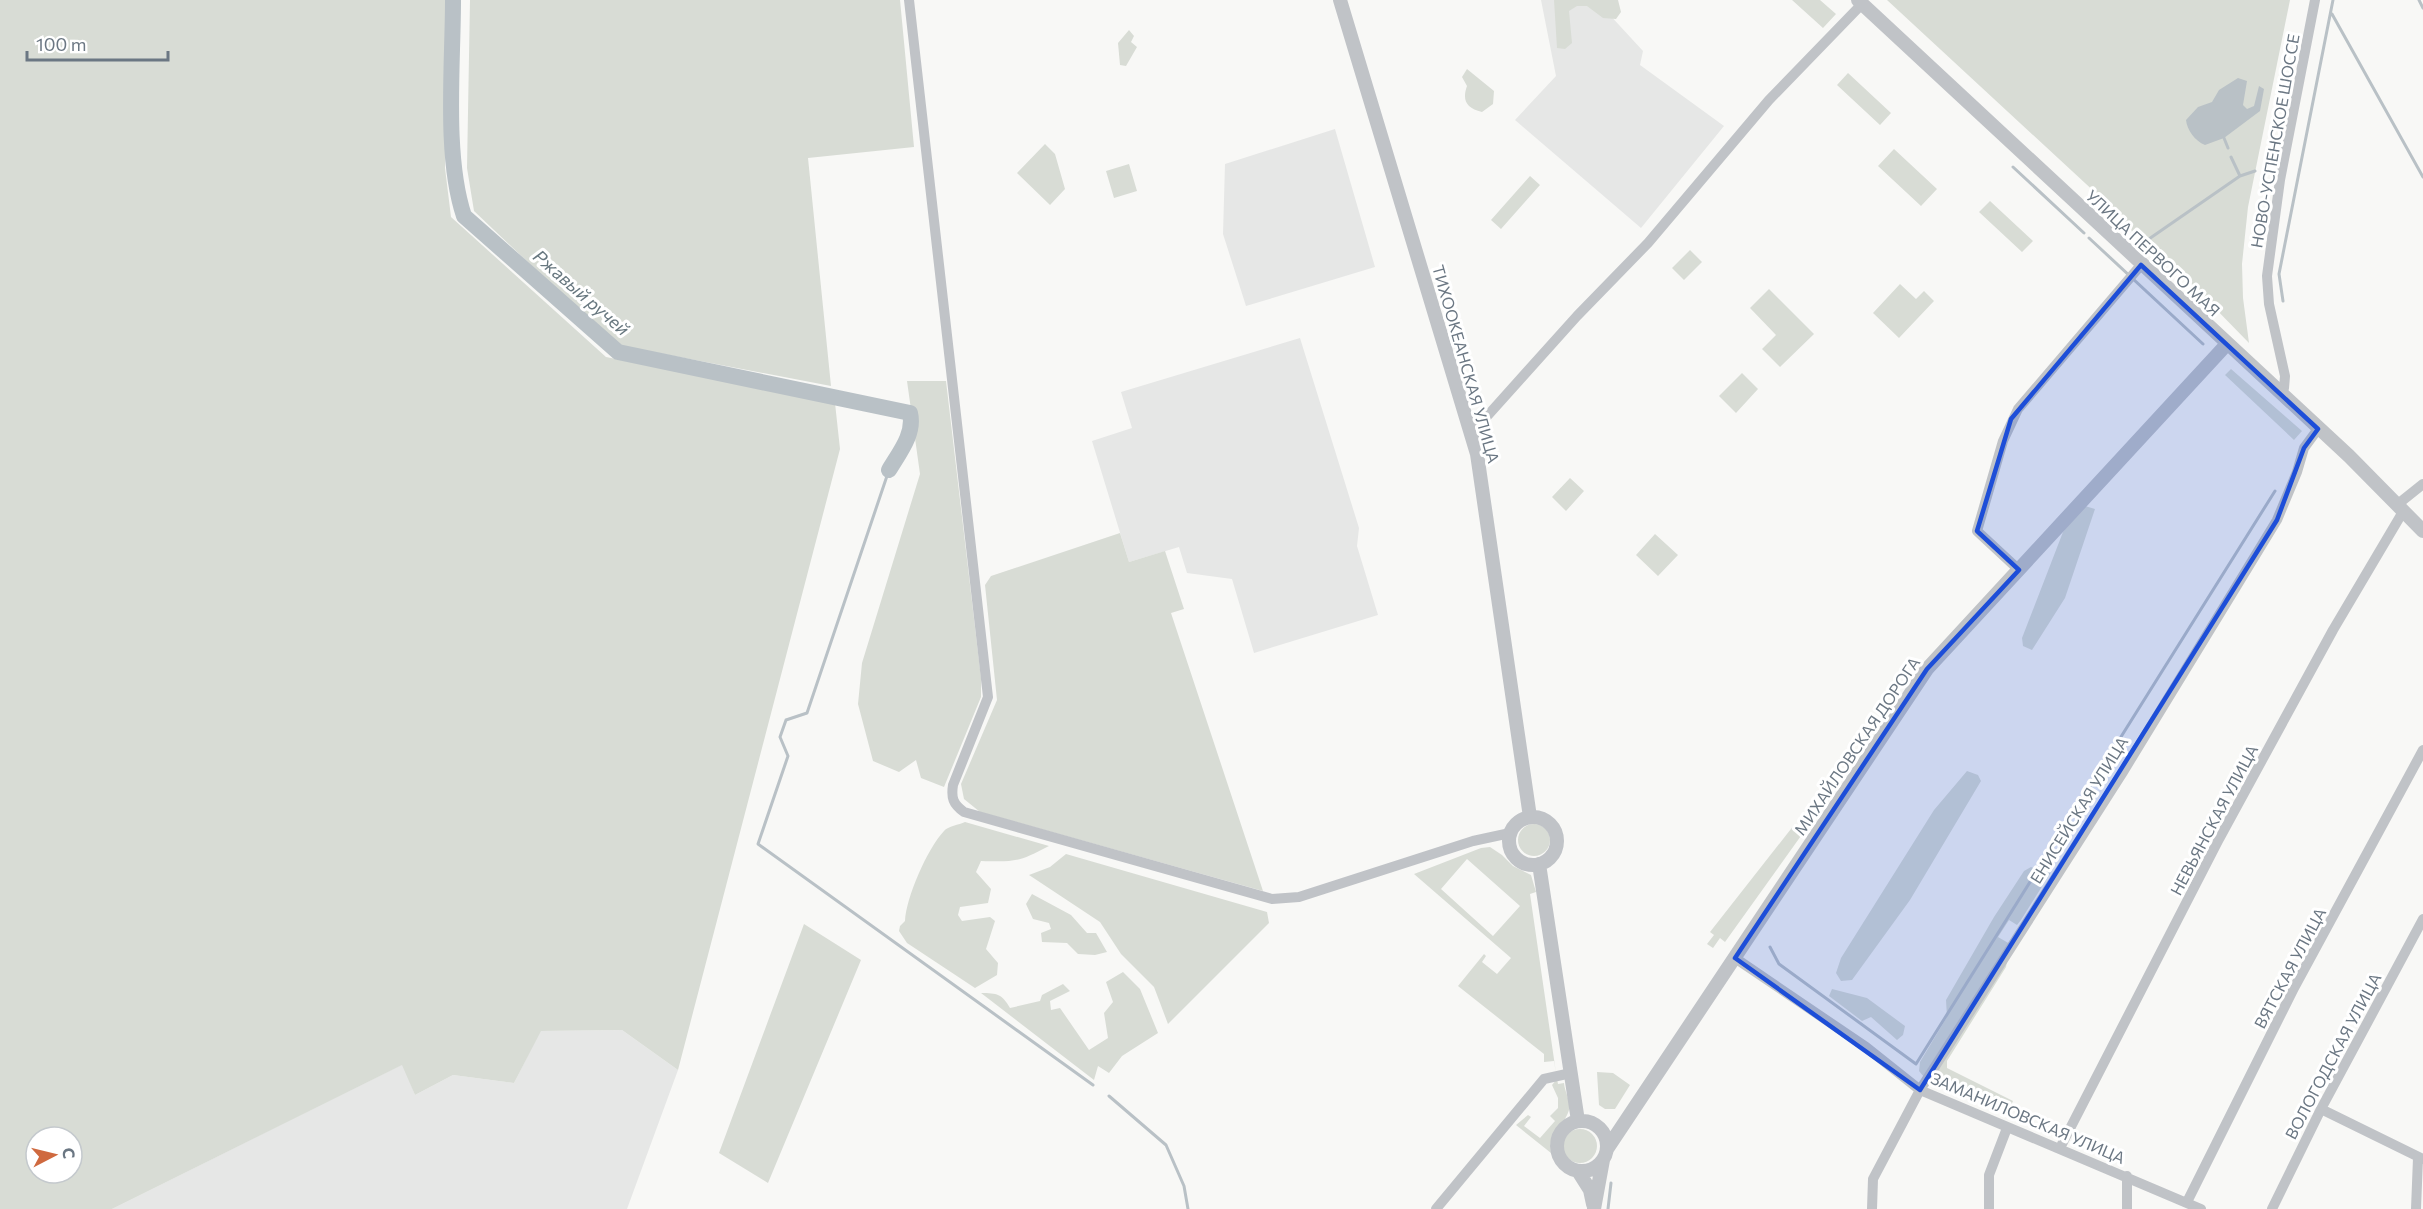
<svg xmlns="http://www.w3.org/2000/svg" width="2423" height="1209" viewBox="0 0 2423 1209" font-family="Commissioner,sans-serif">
  <rect width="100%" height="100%" fill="#f8f8f6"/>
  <path fill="#e6e7e6" d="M1541,0H1596L1643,51L1640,65L1724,126L1641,228L1515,120L1556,76Z
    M1335,129L1375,267L1246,306L1223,234L1225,164Z
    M1300,338L1359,528L1357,546L1378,615L1254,653L1232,579L1187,573L1179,547L1129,562L1092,441L1132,428L1121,392Z
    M622,1030L678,1070L627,1209H112L403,1064L415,1095L453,1075L514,1083L540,1031Z"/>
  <path fill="#d8dcd5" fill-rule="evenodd" d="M0,0H447L445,168L451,217L606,357L835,403L840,449L678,1070L622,1030L541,1031L514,1083L453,1075L415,1095L402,1065L112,1209H0ZM36,1137H72V1173H36Z
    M470,0H900L914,147L808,158L831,386L622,346L592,323L474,211L467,168Z
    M1554,0H1618L1621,12L1616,19L1603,18L1587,6H1577L1569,11L1572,43L1565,49L1557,48Z
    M1792,0H1820L1836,14L1823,28Z
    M1887,0H2290L2248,207L2242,264L2243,298L2249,343L2165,257L2145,246L2112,208Z
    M1129,30L1134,36L1131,42L1137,47L1126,66L1120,65L1118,43Z
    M1467,69L1494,91L1493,104L1482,112C1466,108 1462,100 1467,86L1462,77Z
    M1848,73L1891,113L1880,125L1837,85Z
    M1045,144L1055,154L1065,189L1050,205L1017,173Z
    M1894,149L1937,189L1921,206L1878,166Z
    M1129,164L1137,191L1114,198L1106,171Z
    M1530,176L1540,185L1501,229L1491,220Z
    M1990,201L2033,241L2022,252L1979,212Z
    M1690,250L1702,262L1684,280L1672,268Z
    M1900,284L1916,299L1924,291L1934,301L1899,338L1873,313Z
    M1769,289L1814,334L1780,367L1762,349L1776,335L1750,308Z
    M2231,369L2302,431L2294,440L2225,375Z
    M1742,373L1758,389L1736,413L1719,396Z
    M907,381H946L981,678V697L944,787L921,778L916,760L899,772L873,761L858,704L862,663L920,474Z
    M1570,478L1584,491L1566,511L1552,497Z
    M2085,506L2095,509L2065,598L2032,650L2023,646L2022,638L2063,532L2081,507Z
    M1120,533L1129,562L1165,551L1184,609L1171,613L1263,891L980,812L964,799L961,784L997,700L985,585L991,576Z
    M1655,534L1678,555L1658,576L1636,555Z
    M1967,771L1978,775L1981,781L1910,900L1852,980L1841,981L1836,973L1841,958L1934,810Z
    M965,822L1049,846C1019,862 1015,862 981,861L976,872L991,889L988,903L960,907L958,915L962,921L990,917L995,921L986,949L998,963L997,975L975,988L907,943L899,931L900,926L905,921C906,898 927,849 944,831C948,826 959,825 965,822Z
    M1518 840a16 16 0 1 1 32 0a16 16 0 1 1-32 0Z
    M1794,825L1803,833L1725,942L1720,938L1713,948L1707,944L1714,935L1710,932Z
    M1490,847L1502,855L1513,866L1531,875L1536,892L1530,894L1556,1073L1554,1061L1544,1062V1054L1458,986L1484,954L1486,956L1482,962L1497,974L1511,958L1414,874L1481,848ZM1467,859L1520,906L1493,936L1441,889Z
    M1066,854L1267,912L1269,923L1168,1024L1154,987L1121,954L1100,922L1029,875L1050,867Z
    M2031,867L2042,872L2047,867L2053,869L2021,920L2017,925L2009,920L1998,937L2010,944L2006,967L1947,1061V1068L2013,1101L2006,1116L1924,1077L1919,1071L1920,1062L1947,1017L1946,1000L1994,917L2024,871Z
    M1032,894L1071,915L1087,933H1096L1107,952L1095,955L1078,954L1067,943L1042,942L1041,933L1051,929L1049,923L1033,919L1026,904Z
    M804,924L861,960L768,1183L719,1153Z
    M1123,972L1140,989L1158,1033L1122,1056L1109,1073L1098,1066L1094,1080L981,993C997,993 1002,994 1010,1008L1040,1001L1042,995L1063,984L1070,991L1050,1001L1051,1010L1060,1008L1089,1050L1108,1038L1104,1013L1113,1002L1106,982Z
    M1832,989L1867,998L1905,1026L1903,1035L1897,1040L1871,1017L1862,1021L1829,996Z
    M1597,1072L1613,1073L1630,1085L1615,1109H1605L1599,1105Z
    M1557,1079L1558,1084L1564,1083C1565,1093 1571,1101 1569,1110C1564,1127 1547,1134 1551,1153L1516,1125L1528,1115L1531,1117L1524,1126L1540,1138L1555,1121L1550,1116L1558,1108V1098L1552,1085Z
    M1563 1146a17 17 0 1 1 34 0a17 17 0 1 1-34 0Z"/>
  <path fill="#b9c1c6" d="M2238,78L2247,81L2243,105L2247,109L2254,106L2259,86L2264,89L2260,111L2224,138L2205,145C2195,141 2187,130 2186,120L2198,107L2212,102L2219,90Z"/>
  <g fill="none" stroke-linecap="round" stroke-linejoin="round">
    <path stroke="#b9c1c6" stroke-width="3" d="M2419,0L2423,8
      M2332,14L2423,177
      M2224,138L2228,148
      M2013,167L2084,233
      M2240,176L2255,171
      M2089,238L2203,344
      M2146,241L2240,176L2231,157
      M2283,301L2279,274L2333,0
      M889,470L807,713L786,720L780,737L788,756L758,844L1093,1085
      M1770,947L1779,964L1916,1064L2275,491
      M1109,1096L1166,1145L1184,1186L1188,1209
      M1608,1209L1611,1183"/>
    <path stroke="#b9c1c6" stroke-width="16" d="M453,0C453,65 444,156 464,216L618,352L910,413C915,434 899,453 889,470"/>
    <path stroke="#c0c3c7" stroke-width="10" d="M909,0L988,697L953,785C951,798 953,804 964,812L1272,899L1299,897L1473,841L1510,833
      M2280,393L2284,388L2285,376L2269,304L2267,276L2280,180L2315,0
      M1472,433L1577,316L1648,243L1769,100L1862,4
      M2398,504L2423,484
      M2019,570L1977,531L2003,441L2018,409L2141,265
      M1735,958L1866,1047L1920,1090L2201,1209
      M2321,1109L2423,1159
      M2060,1148L2219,839L2333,630L2404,510
      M2187,1202L2294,988L2423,750
      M1436,1209L1544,1079L1571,1073
      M1872,1209L1873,1179L1920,1090L2123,772L2277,520L2297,472L2304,448L2318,429
      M1989,1209V1175L2007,1128
      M2127,1209V1176
      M2272,1209L2321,1109L2423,919
      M2416,1209L2418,1158"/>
    <path stroke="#c0c3c7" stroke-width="14" d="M1340,0L1477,454L1530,817
      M1858,0L2349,456L2423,531
      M1509 841a24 24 0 1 1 48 0a24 24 0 1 1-48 0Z
      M1539,864L1578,1121
      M1557 1146a25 25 0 1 1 50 0a25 25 0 1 1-50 0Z
      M1607,1149L1927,669L2227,344
      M1578,1171L1590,1190L1593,1204
      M1594,1209L1603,1160"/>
  </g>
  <path fill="#1d4ed8" fill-opacity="0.2" stroke="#1d4ed8" stroke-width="4.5" stroke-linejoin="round" d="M2141,265L2318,429L2304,448L2277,520L1920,1090L1735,958L1927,669L2019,570L1977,531L2011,419Z"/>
  <g text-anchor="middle" stroke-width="6" stroke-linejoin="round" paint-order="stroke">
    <g font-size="16" fill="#6b7783" stroke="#fff">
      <text transform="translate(2275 141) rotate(-80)" y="6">НОВО-УСПЕНСКОЕ ШОССЕ</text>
      <text transform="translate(2153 253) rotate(43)" y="6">УЛИЦА ПЕРВОГО МАЯ</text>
      <text transform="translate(1466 364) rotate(74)" y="6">ТИХООКЕАНСКАЯ УЛИЦА</text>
      <text transform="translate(1857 746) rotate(-56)" y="6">МИХАЙЛОВСКАЯ ДОРОГА</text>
      <text transform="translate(2079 810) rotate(-58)" y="6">ЕНИСЕЙСКАЯ УЛИЦА</text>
      <text transform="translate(2214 820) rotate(-62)" y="6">НЕВЬЯНСКАЯ УЛИЦА</text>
      <text transform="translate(2290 968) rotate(-62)" y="6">ВЯТСКАЯ УЛИЦА</text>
      <text transform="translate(2333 1056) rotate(-62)" y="6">ВОЛОГОДСКАЯ УЛИЦА</text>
      <text transform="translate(2028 1118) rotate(23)" y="6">ЗАМАНИЛОВСКАЯ УЛИЦА</text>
    </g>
    <g font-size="18" font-style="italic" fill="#67777f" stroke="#fff">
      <text transform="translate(581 293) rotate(41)" y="6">Ржавый ручей</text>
    </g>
  </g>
  <g transform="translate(54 1155) rotate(83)"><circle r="28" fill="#ffffff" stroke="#c4c9cd" stroke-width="1.5"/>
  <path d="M0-4.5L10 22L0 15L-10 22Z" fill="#cf693f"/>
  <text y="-9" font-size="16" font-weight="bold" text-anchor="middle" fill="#6b7783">С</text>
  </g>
  <path d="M27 51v9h141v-9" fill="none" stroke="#6b7783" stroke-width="3"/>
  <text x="36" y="51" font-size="18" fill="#6b7783" stroke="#ffffff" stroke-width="4.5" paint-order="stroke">100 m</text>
</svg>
